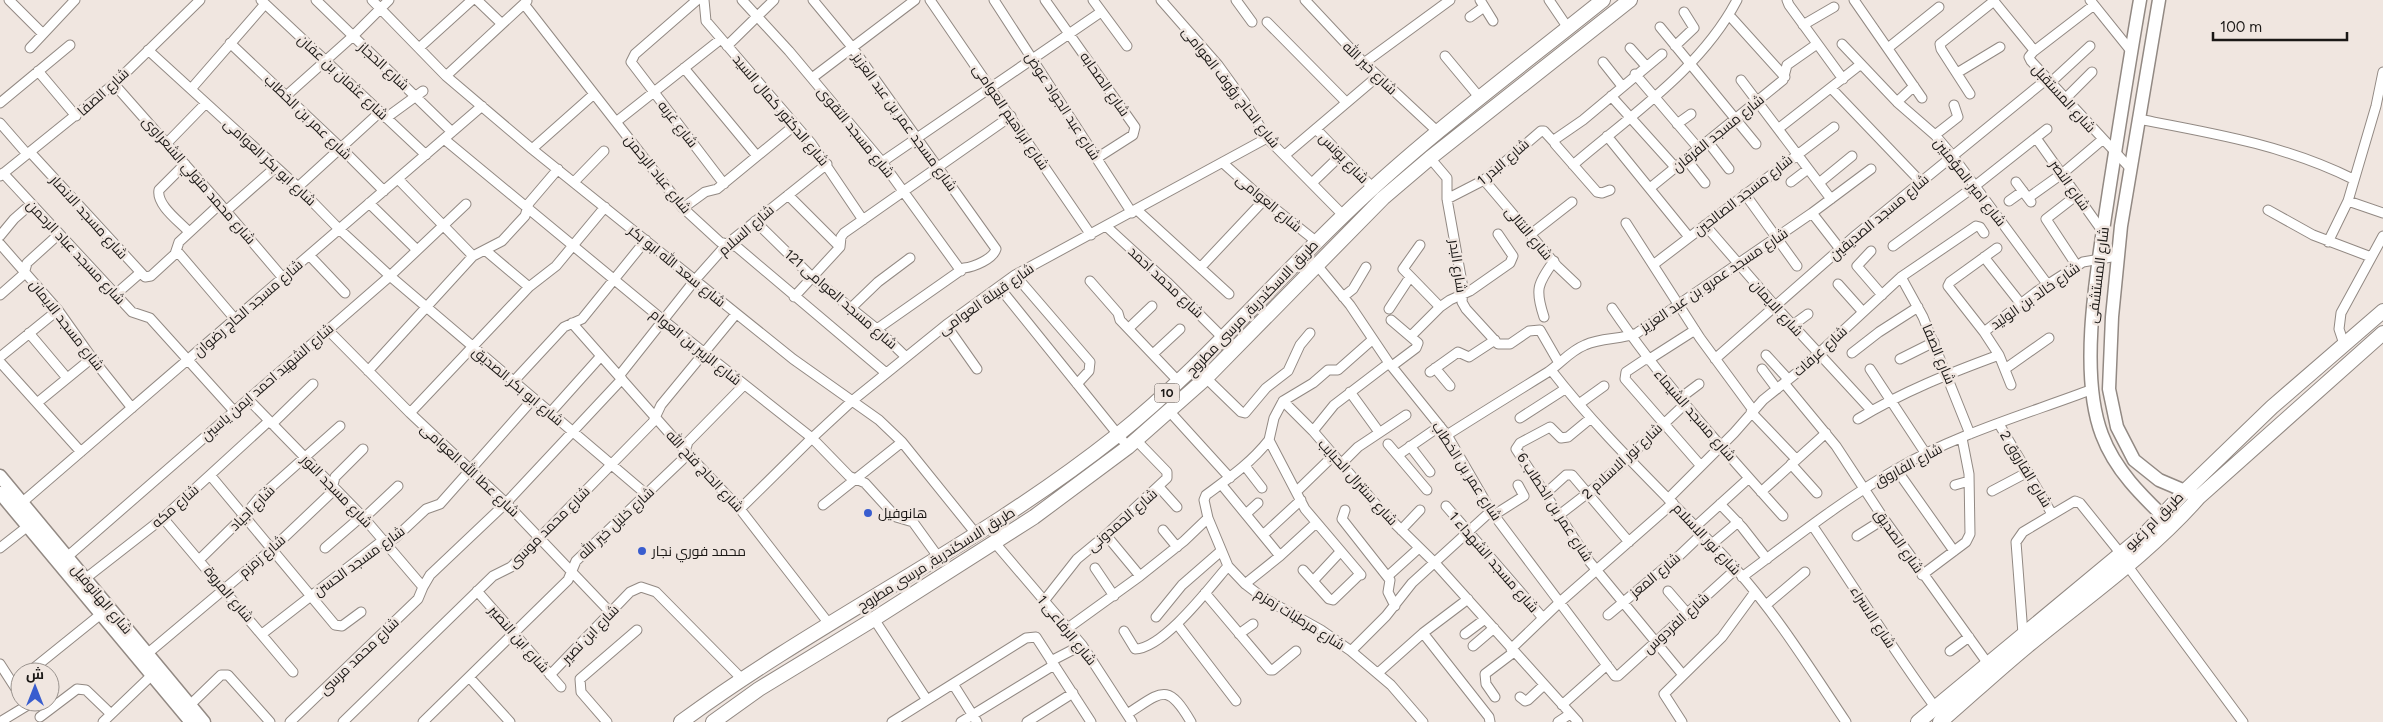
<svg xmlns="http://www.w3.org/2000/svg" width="2383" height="722" viewBox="0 0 2383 722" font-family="Figtree,Cairo,sans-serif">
  <rect width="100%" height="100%" fill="#f0e6e0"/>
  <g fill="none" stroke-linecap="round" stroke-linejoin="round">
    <g stroke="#928983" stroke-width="11">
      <path id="street" d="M9,0L43,34
        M261,0L426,155
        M316,0L452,132
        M372,0L446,76L532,149L793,359L879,420L902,442L977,535
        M477,0L502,24
        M697,0L635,54L631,62L724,184
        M704,0L706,21L811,143L863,220
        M742,0L789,51L882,162L961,271
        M813,0L852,47L996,249C993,259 974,267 964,268L877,329
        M930,0L1091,235
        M994,0L1132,213
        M1045,0L1135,127L1133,135L1097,158
        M1093,0L1127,46
        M1161,0L1218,65L1244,101L1267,138L1343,215
        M1236,0L1252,22
        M1305,0L1364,63L1438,132
        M1480,0L1493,21
        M1549,0L1568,28
        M1787,0L1789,5L1843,79
        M1854,0L1922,98
        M1993,0L2033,49V52L2029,57L2031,61L2130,168
        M2090,0L2131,51
        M524,4L683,208L720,242L737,247L886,373
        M1729,15L1785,77
        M1470,17L1484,7
        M1267,22L1346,102
        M1803,25L1834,7
        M1660,27L1756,144
        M230,43L341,148L384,191
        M1842,44L1897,102L1935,135L1952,155L2048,285
        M727,46L774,0
        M1675,46L1694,28L1684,12
        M30,48L75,0
        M419,48L472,0
        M1630,48L1646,66
        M1888,48L1939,7
        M148,50L298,187L339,229L390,276L646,494
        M2033,52L2094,5
        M1445,56L1480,98
        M1603,62L1622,86
        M1364,63L1450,0
        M684,68L757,156
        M38,71L76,116
        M1957,73L2000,47
        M1635,74L1699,149
        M446,76L527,1
        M812,78L915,0
        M1741,80L1831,199
        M2050,83L2090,46
        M114,84L220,204L283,278
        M1831,88L1920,181
        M191,89L265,4
        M1970,94L1941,49L1940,44L1994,1
        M286,96L352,37L389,0
        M1611,96L1675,167
        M2065,99L2092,72
        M1897,102L1914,86
        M0,103L70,45
        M386,118L423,91
        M2138,119C2212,133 2285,145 2353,179
        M616,122L721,39
        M0,123L27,154
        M1677,124L1691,114
        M1316,129L1373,188
        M1778,129L1861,64
        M1935,135L1958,117L1954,105
        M1607,136L1689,237
        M2036,138L2103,232
        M444,139L663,320L812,438L849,476L865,483L896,517L913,522L939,558
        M1708,142L1729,169
        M167,143L206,103
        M532,149L594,94
        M30,152L145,277L151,276L175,254L179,242L220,204
        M1285,155L1378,76
        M1430,158L1447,178V199L1463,288L1462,302L1466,309L1498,344H1510L1529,331L1540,330L1559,363
        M1686,159L1705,183
        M882,162L1101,12
        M1223,163L1264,200L1317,242
        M185,164L159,190C156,205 180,222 189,232
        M1573,165C1631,115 1701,69 1737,0
        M3,173L132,312L150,318L234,411
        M0,176L114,84L200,0
        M398,179L473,256
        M1484,180L1557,266L1576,284
        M574,182L604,151
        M1791,182L1808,169
        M2016,182L2031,202
        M1312,183L1341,155
        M1819,183L1852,156
        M298,187L380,112
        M1650,188L1783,80L1787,65L1817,44
        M1610,190L1602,193L1597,192L1555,144L1554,140L1583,120L1662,54
        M1745,194L1797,266
        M788,195L840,247
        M2077,195L2046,219L2077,266
        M2028,198L2063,173L2102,140
        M1447,199L1484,180L1541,131H1544L1554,142
        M2009,201L2023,191
        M2348,201L2383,213
        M369,203L417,250
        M683,208L705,192L717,189L795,125
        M1137,210L1229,294
        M2268,210L2313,235L2371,257
        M226,211L276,167
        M1812,213L1840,249
        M755,221L812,277L877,329L906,357
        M1626,223L1700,338L1753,410
        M1705,225L1776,307L1871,410
        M1106,226L1167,282L1224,339
        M1531,234L1572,202
        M0,236L14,219L31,204
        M2328,242L2348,201L2376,106L2383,72
        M0,244L58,310L92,358L132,408
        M1420,245L1403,269L1440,307
        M1893,246L1975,186L2047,129
        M1997,248L1950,282L1948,286L1984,332L1999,355L2011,385
        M485,250L529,287
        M177,251L235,319
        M1871,251L1857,266L1882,295
        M309,255L345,293
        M1984,257L2021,304
        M1316,264L1350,305L1389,363L1447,435L1491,511L1615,676H1618L1736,569
        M1653,265L1834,127
        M1201,267L1264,200
        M1015,275L1090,362L1089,371L1077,384
        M1901,277L1923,317L1970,434
        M1090,281L1118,313L1120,320L1179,382
        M1838,284L1863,312
        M999,287L1128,447
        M116,294L140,273
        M0,295L24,274L27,263L59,234
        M794,297L840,247L841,237L844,233L1011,116
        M1343,297L1353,289L1366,267
        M851,308L878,282L910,258
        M1612,308C1663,383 1723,449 1783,516
        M1389,309L1410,277
        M1544,317C1535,290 1537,284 1554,261
        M1391,320L1418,343L1416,348L1392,366
        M572,323L686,452L740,509L830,625
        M946,325L977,369
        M1793,325L1808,314
        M1129,328L1152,306
        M327,329L410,413L506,503L611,613
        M1984,332L2036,292L2083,262L2117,256
        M29,333L67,378
        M1411,336L1440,307L1450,300L1470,291L1510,263L1513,256L1498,234
        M2344,344L2339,329L2341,313L2383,236
        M1852,353L1879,332L1918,307
        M1153,354L1180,329
        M1766,355L1788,379
        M0,357L58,310
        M1647,358L1626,372L1625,379L1701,466
        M1715,359L1856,235L2047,79
        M1900,359L1934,342
        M1648,360L1695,330
        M0,362L81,452
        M1435,368L1450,386
        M1762,369L1777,389
        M1870,369L1926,454
        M2005,369L2049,338
        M1551,370C1606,441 1674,502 1735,568C1777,615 1811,670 1846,722
        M368,371L473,256L502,241L525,216L529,203L558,169
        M1430,372L1458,352L1469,357L1495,340
        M619,376L695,280L727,244L827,164
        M1206,378L1241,412L1245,413L1266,388L1288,371L1300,345L1310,333
        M513,382L564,327L582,319L646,240
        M1784,383L1836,446L1884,519L1991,668
        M1350,392L1379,432
        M248,399L364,518L423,587
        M1679,399L1699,384
        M1283,401L1313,431L1380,509L1435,563L1578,722
        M37,403L92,358
        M1579,404L1604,386
        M1170,412L1230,478
        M1751,412L1796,459
        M410,413L529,287L556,266L605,207
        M550,413L601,356
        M1520,418L1565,389
        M1591,418L1568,437L1561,438L1550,427L1520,443L1516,449L1589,561L1683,675
        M1858,419C1902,392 1950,373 1999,355
        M272,424L313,384
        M1999,424L2052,514
        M1313,431L1334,405L1389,363
        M1447,435C1480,414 1514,393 1548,372C1561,363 1570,351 1585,345C1602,337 1621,340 1637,333L1812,213L1871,169
        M1269,440C1251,463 1229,478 1206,495L1204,500L1208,518L1228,566L1245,584L1262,597L1321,630L1351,651L1391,685L1423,722
        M1388,444L1427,490
        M1410,446L1430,472
        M1398,455L1440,426
        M1341,464L1358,447L1406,415
        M1791,464L1817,493
        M1245,466L1262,488
        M1896,469L1954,551
        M210,475L335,625L342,626L361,612
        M1221,484L1280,556
        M1955,485L1969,481
        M1159,487L1177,507
        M1297,491L1333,456
        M1992,491L2028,472
        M1761,492L1826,433
        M1545,494L1566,475H1572L1629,542
        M1668,499L1734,433L1763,400L1804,367L1901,277L1976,226L1980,227L1984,233
        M1720,504L1742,527L1767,559
        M823,505L902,442
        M18,506L482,106
        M1446,506L1543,618
        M740,509L812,438L852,401L946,325L1015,275L1267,138
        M1345,510L1342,519L1390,580L1388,592L1395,606
        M1246,514L1258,503
        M1494,515L1524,496L1518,485
        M1558,516L1602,482L1684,405
        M163,518L293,672
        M364,518L398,486
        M1812,525C1854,586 1892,649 1935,707
        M1695,527L1749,478
        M1163,530L1177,547
        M1401,530L1420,510
        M1106,535L1140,576
        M1263,535L1301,500
        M1857,536L1884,519
        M995,543L1082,645L1132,722
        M1712,544L1738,522
        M0,548L28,526
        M325,548L362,516
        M67,557L390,276L466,204
        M199,560L244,516L259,498L340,426
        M2124,561L2243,722
        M1095,568L1114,596
        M1303,570L1329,599L1333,600L1360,574
        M1361,575L1305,509L1269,440L1274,418L1283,401L1313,383L1328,370H1338L1372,340
        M1922,575L1966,542L1970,534L1969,474L1962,438
        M1388,576L1419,548
        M1742,577C1792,540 1841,501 1895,470C1956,434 2027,414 2093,389
        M1313,581L1340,552
        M81,582L163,518L269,421
        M1245,584L1280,556L1316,523
        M477,591L561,687
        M1668,591L1687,613
        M1205,593L1270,670H1273L1296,651
        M1044,601L1077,559L1106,535L1167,478V472L1136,440
        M1766,605L1805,572
        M1608,615L1680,555L1702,534
        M1156,617L1182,585L1221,551
        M874,619L927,700
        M1177,624L1236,701
        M1068,628L1140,576L1184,541L1208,518
        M1124,631L1135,649C1163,649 1210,587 1228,566
        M1423,633L1489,717L1490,722
        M262,634L378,544L395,538L426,509L440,504L533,399
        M1239,634L1253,624
        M1465,634L1485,619
        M2023,634L2016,542L2023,532L2075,501L2080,503L2121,554
        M1473,646L1494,628
        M1511,649L1560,602L1673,503
        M1351,651L1386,616L1412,583L1491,511
        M1950,651L1969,637
        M147,654L272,549L331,493L335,477L363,449
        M1051,661L1082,645
        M0,664L20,695
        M29,672L101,614
        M1378,673L1423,633L1468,599
        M550,675L630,592L641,587L656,592L742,679
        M469,677L510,722
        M953,684L977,722
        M1495,697L1486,684L1485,674L1514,652
        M1520,697L1525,701L1528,700L1544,685
        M190,705L221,675H228L270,722
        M1562,705L1607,665
        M1127,714C1162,692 1167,681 1191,722
        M40,717L77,689L86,690L111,714
        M0,722L28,705
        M103,722L152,675
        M290,722L418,599L423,587L430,575L506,503L622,379
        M343,722L493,576L511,567L653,422L661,405L736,314
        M423,722L568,580L576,561L682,460L688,442L744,385
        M607,722L581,692L580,679L637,630
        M892,722L1026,638L1036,637L1091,722
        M961,722L1054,665
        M1027,722L1073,693
        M1558,722L1570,714
        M1682,722L1664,694L1722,637L1755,592"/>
    </g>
    <g stroke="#928983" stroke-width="15">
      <path id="secondary" d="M2140,0C2129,63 2119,127 2109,191C2099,259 2077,370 2102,435C2115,470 2142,496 2168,521
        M2159,0L2121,226L2112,317L2109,389L2117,427L2134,460L2159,480L2199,497
        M0,476L204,722
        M0,493L191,722"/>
    </g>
    <g stroke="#928983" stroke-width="16">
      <path id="primary" d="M681,722C821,619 979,545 1115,437C1199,370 1267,289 1344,215C1425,137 1516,70 1603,0
        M713,722L759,689L874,619L1034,517L1128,447L1206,378L1383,198L1430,158L1630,0
        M1918,722L2146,533L2186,490L2272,407L2383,311
        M1940,722C1969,697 1997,671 2026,647C2085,598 2148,555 2199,497L2383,333"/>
    </g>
    <use href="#street" stroke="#fff" stroke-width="9"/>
    <use href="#secondary" stroke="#fff" stroke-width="12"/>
    <use href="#primary" stroke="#fff" stroke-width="14"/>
  </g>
  <g fill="#395dcf" stroke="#f0e6e0" stroke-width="2">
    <circle cx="868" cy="513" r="5"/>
    <circle cx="642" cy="551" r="5"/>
  </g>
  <g text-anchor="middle" stroke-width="5" stroke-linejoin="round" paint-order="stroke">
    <rect fill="#f0e6e0" stroke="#5b5653" stroke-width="1" x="1154.5" y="383.5" width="25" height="19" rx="4"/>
    <g font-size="12" font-weight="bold" fill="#1b1816">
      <text x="1167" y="397">10</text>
    </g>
    <g font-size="14" fill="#1b1816" stroke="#f0e6e0">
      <text transform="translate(384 66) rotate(43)" y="5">شارع الحجاز</text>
      <text transform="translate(1370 68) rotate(44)" y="5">شارع خير الله</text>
      <text transform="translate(343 77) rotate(43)" y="5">شارع عثمان بن عفان</text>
      <text transform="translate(1105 84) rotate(55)" y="5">شارع الصحابه</text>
      <text transform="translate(1231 87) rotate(52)" y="5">شارع الحاج رؤوف العوامى</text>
      <text transform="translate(103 92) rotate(-42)" y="5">شارع الصفا</text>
      <text transform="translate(2064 98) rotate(48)" y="5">شارع المستقبل</text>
      <text transform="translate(1063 106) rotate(57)" y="5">شارع عبد الجواد عوض</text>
      <text transform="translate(781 110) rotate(50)" y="5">شارع الدكتور كمال السيد</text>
      <text transform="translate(308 117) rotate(44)" y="5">شارع عمر بن الخطاب</text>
      <text transform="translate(1011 117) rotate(56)" y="5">شارع ابراهيم العوامى</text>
      <text transform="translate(905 122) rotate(54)" y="5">شارع مسجد عمر بن عبد العزيز</text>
      <text transform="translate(678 124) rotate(52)" y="5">شارع غربه</text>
      <text transform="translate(856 132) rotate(51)" y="5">شارع مسجد التقوى</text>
      <text transform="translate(1718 133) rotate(-39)" y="5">شارع مسجد الفرقان</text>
      <text transform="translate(1344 158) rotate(46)" y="5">شارع يونس</text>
      <text transform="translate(270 162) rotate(43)" y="5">شارع ابو بكر العوامى</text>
      <text transform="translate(1503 162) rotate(-40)" y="5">شارع البدر 1</text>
      <text transform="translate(658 174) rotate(51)" y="5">شارع عباد الرحمن</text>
      <text transform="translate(199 180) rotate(49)" y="5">شارع محمد متولي الشعراوى</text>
      <text transform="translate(1970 182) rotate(52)" y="5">شارع امير المؤمنين</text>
      <text transform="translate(2070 185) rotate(55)" y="5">شارع النصر</text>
      <text transform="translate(1743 195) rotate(-38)" y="5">شارع مسجد الصالحين</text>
      <text transform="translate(1269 203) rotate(40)" y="5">شارع العوامى</text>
      <text transform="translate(89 217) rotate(48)" y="5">شارع مسجد الانصار</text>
      <text transform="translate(1879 217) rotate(-40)" y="5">شارع مسجد الصديقين</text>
      <text transform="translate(746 230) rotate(-41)" y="5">شارع السلام</text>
      <text transform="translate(1529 233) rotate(50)" y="5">شارع النتالى</text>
      <text transform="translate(76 252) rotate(47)" y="5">شارع مسجد عباد الرحمن</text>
      <text transform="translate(677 266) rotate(39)" y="5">شارع سعد الله ابو بكر</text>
      <text transform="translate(1458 266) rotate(82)" y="5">شارع البدر</text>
      <text transform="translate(2098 275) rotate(-83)" y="5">شارع المستشفى</text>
      <text transform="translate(1714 280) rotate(-34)" y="5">شارع مسجد عمرو بن عبد العزيز</text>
      <text transform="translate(1166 282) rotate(43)" y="5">شارع محمد احمد</text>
      <text transform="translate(2035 296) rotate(-35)" y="5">شارع خالد بن الوليد</text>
      <text transform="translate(841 299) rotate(41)" y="5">شارع مسجد العوامى 121</text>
      <text transform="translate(986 299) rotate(-35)" y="5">شارع قبيلة العوامى</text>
      <text transform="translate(248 308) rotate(-41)" y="5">شارع مسجد الحاج رضوان</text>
      <text transform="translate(1252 308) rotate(-46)" y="5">طريق الاسكندرية, مرسى مطروح</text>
      <text transform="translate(1777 308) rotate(48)" y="5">شارع الايمان</text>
      <text transform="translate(67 325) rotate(52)" y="5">شارع مسجد الايمان</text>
      <text transform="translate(696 347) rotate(39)" y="5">شارع الزبير بن العوام</text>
      <text transform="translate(1820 351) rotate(-42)" y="5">شارع عرفات</text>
      <text transform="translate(1939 354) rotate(67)" y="5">شارع الصفا</text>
      <text transform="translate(267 382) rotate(-41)" y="5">شارع الشهيد احمد ايمن ياسين</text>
      <text transform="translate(518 386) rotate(40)" y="5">شارع ابو بكر الصديق</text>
      <text transform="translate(1695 415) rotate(49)" y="5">شارع مسجد الشيماء</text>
      <text transform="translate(1622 461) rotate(-43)" y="5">شارع نور الاسلام 2</text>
      <text transform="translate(1908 465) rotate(-28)" y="5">شارع الفاروق</text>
      <text transform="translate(2026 469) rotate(59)" y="5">شارع الفاروق 2</text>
      <text transform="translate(470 470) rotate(43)" y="5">شارع عطا الله العوامى</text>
      <text transform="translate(705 471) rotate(47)" y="5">شارع الحاج فتح الله</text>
      <text transform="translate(1467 471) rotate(57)" y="5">شارع عمر بن الخطاب</text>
      <text transform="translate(1358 482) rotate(48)" y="5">شارع سنترال الحبايب</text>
      <text transform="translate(337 491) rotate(46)" y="5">شارع مسجد النور</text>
      <text transform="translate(175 506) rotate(-41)" y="5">شارع مكه</text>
      <text transform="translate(1555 507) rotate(57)" y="5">شارع عمر بن الخطاب 6</text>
      <text transform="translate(252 508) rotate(-45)" y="5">شارع اجياد</text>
      <text transform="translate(1122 520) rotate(-41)" y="5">شارع الحمدونى</text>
      <text transform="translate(2154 521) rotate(-45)" y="5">طريق ام زغيو</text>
      <text transform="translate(616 523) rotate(-43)" y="5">شارع خليل خير الله</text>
      <text transform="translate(549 527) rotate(-45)" y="5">شارع محمد موسى</text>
      <text transform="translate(1707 539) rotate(47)" y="5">شارع نور الاسلام</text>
      <text transform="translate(1899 541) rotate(55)" y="5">شارع الصديق</text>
      <text transform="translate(262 556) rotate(-41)" y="5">شارع زمزم</text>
      <text transform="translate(936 559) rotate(-32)" y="5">طريق الاسكندرية, مرسى مطروح</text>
      <text transform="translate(359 561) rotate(-36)" y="5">شارع مسجد الحسن</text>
      <text transform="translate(1494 562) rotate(49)" y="5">شارع مسجد الشهداء 1</text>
      <text transform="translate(1655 575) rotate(-40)" y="5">شارع المعز</text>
      <text transform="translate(229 594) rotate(50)" y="5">شارع المروة</text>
      <text transform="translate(102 599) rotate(50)" y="5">شارع الهانوفيل</text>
      <text transform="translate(1873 617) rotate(57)" y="5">شارع الاسراء</text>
      <text transform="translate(1300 619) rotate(32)" y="5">شارع مرطبات زمزم</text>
      <text transform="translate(1676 623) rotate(-42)" y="5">شارع الفردوس</text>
      <text transform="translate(1067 630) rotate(51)" y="5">شارع الرفاعى 1</text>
      <text transform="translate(590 634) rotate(-46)" y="5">شارع ابن نصير</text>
      <text transform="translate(519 639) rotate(49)" y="5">شارع ابن النصير</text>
      <text transform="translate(359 656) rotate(-44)" y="5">شارع محمد مرسى</text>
    </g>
    <g font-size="14" fill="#1b1816" stroke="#f0e6e0" text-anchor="start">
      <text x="878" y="518">هانوفيل</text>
      <text x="652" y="556">محمد فوري نجار</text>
    </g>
  </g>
  <g transform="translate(35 687)"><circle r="24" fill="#f0e6e0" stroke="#9b948f"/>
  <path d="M0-4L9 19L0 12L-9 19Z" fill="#395dcf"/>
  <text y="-8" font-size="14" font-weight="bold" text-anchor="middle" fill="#1b1816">ش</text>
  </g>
  <path d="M2213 32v8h134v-8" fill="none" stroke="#1b1816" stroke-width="2.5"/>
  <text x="2220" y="32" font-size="15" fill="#1b1816" stroke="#f0e6e0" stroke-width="4" paint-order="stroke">100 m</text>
</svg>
